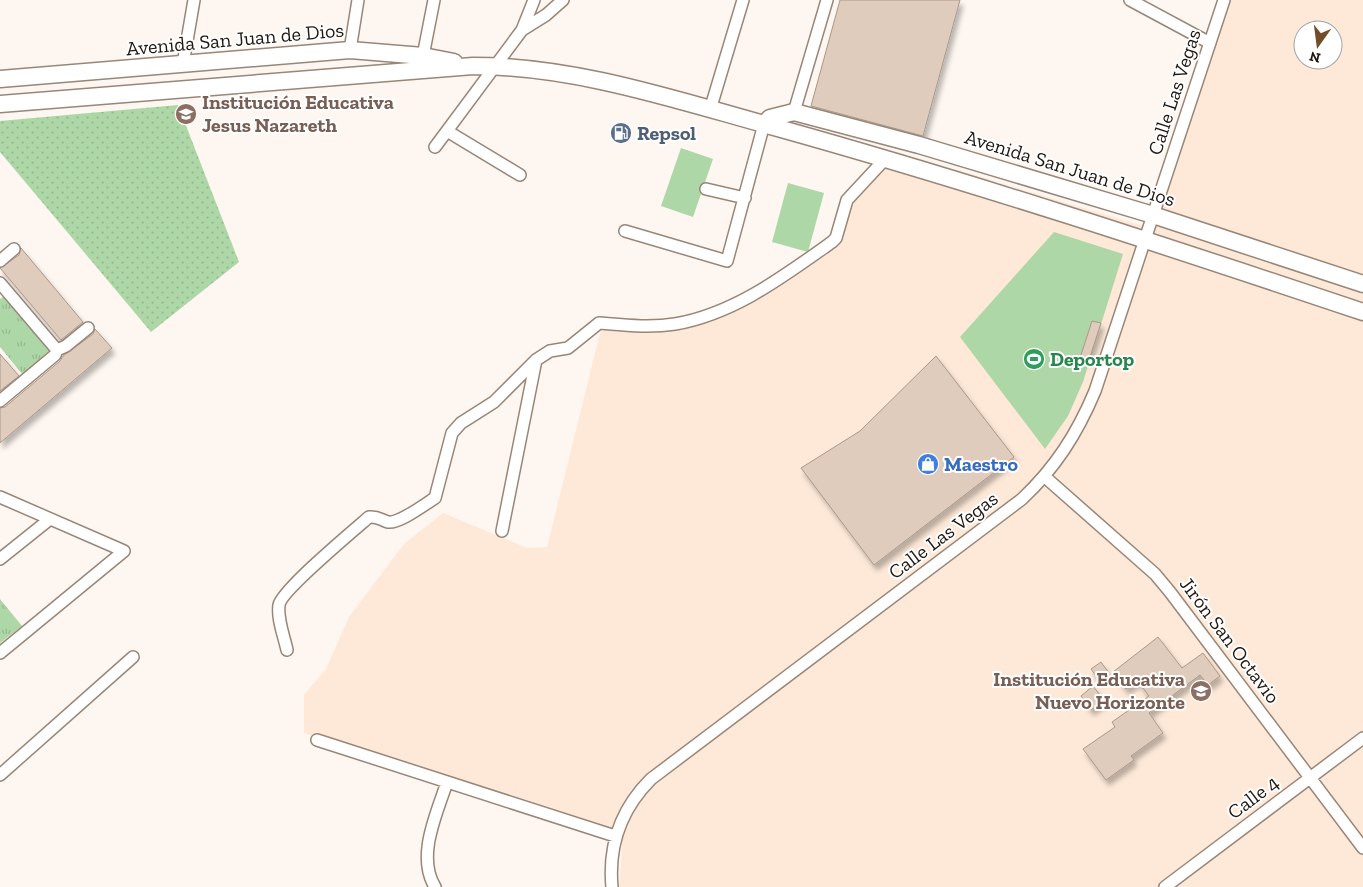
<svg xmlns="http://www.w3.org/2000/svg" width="1363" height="887" viewBox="0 0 1363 887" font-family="'Zilla Slab',serif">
  <defs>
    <pattern id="grass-dots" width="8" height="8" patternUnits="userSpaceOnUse" patternTransform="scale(1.25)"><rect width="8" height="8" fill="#aed7a7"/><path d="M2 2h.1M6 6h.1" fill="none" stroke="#95b88f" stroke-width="1.8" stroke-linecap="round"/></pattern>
    <pattern id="park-tufts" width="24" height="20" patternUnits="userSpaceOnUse" patternTransform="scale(1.25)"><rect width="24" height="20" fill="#aed7a7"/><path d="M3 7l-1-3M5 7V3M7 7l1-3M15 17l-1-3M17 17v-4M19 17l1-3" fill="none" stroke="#95b88f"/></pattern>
    <filter id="shadow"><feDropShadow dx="3" dy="5.5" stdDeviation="2.5" flood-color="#0004"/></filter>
  </defs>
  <rect width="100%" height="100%" fill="#fef6f0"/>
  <path fill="#fee9d8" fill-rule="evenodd" d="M1222,0H1363V887H619L623,837L304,733V695L326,669L349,617L404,544L443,513L527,548L547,547L604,317L662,321L749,300L837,247L850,202L897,152L1147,227ZM1303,30H1333V60H1303Z"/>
  <path fill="url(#grass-dots)" d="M178,105L239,262L151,332L0,152V121Z"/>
  <path fill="url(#park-tufts)" d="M7,294L54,350L23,375L0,347V299Z
    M0,599L22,626L0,643Z"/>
  <path fill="#aed7a7" d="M681,148L713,159L693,217L661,206Z
    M788,183L824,193L808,252L772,242Z
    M1054,232L1123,254L1083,382L1068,416L1045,449L960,337Z"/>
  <path fill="#dfccbc" stroke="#aa9889" filter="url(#shadow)" d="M840,0H960L923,136L811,106Z
    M21,248L83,322L61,340L0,268L19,255Z
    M1092,321L1101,323L1089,360L1080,358Z
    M95,329L112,348L0,443V408L5,407L60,361L63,356L93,334Z
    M0,354L19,376L0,391Z
    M936,356L1014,457L874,565L801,468L860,431Z
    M1158,637L1182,668L1203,653L1220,676L1208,685L1200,675L1149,713L1163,733L1131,756L1134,760L1106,780L1083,749L1115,727L1112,722L1149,696L1138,681L1126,689L1113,672Z
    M1101,662L1109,673L1099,680L1091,669Z
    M1093,686L1100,695L1097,697L1101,703L1091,710L1081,696Z"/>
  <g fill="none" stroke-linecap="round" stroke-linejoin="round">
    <g stroke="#988678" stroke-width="14">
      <path id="street" d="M1130,0L1210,43
        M522,30L546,15L563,0
        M350,50L358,0
        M423,56L434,0
        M183,64L194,0
        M710,110L743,0
        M794,112L827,0
        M447,131L520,175
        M435,147L522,30L534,0
        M706,189L745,198
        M625,231L727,261L764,124
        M0,261L14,249
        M0,283L57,350L55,355L0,401
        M57,350L66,346L88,328
        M1045,477L1155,574L1170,592L1363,848
        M0,497L124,551L0,653
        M502,531L536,360
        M0,559L50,519
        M287,650C284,636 277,619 279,605C281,591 354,530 369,517C378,516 381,520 388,522C399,524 425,504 435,498L452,433L461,423L494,402L536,360L550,351L568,348L599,323C624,325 649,328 675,324C734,314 784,276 832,242L836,238L847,200L886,158
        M317,740L615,836
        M0,775L133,657
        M435,887C416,856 437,813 447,782
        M612,887C608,844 621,809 651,779L1022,499C1055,468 1077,434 1095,391L1224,0
        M1165,887L1363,738"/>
    </g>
    <g stroke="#988678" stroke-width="19">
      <path id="secondary" d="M0,79L350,50L423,56L454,62
        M0,104L473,66C577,66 679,101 778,128C975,183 1169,247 1363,312
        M764,124L770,118L794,112L919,145L1153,215L1363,284"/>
    </g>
    <use href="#street" stroke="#fff" stroke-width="11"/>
    <use href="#secondary" stroke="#fff" stroke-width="16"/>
  </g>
  <defs>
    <g id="school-disc" transform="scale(1.125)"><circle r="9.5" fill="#8d6e63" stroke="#fff"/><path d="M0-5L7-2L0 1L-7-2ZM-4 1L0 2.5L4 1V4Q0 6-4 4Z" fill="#fff"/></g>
    <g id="fuel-disc" transform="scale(1.125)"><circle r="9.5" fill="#5c6f8a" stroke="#fff"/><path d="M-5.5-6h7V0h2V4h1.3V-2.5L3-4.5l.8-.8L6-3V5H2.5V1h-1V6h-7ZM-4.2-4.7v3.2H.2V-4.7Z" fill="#fff"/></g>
    <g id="stadium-disc" transform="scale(1.125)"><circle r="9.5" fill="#2e9e5b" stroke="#fff"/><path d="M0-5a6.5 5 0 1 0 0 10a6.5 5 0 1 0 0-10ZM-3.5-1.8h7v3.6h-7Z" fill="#fff"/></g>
    <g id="shop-disc" transform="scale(1.125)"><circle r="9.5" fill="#3f7fe0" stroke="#fff"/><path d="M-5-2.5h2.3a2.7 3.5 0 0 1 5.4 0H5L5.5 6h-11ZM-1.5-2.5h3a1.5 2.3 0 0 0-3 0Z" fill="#fff"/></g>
  </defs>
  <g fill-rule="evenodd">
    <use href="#school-disc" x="186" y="114"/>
    <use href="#fuel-disc" x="621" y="133"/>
    <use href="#stadium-disc" x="1034" y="359"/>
    <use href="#shop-disc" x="928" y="464"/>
    <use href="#school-disc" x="1201" y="691"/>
  </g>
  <g text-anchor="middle" stroke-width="4" stroke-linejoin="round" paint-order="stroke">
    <g font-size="20" fill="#1f1812" stroke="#fff">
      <text transform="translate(235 39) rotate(-5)" y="7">Avenida San Juan de Dios</text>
      <text transform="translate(1174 92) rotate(-72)" y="7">Calle Las Vegas</text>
      <text transform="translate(1070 168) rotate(17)" y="7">Avenida San Juan de Dios</text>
      <text transform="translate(943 535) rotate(-37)" y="7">Calle Las Vegas</text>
      <text transform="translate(1230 640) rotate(53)" y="7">Jirón San Octavio</text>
      <text transform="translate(1253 797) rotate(-37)" y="7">Calle 4</text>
    </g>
    <g font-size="20" font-weight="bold" fill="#785e54" stroke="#fff" text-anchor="start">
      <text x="202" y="109">Institución Educativa<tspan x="202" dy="23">Jesus Nazareth</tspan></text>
      <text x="1185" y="686" text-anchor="end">Institución Educativa<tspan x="1185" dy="23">Nuevo Horizonte</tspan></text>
    </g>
    <g font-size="20" font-weight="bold" fill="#4e5e75" stroke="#fff" text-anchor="start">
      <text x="637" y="140">Repsol</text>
    </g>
    <g font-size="20" font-weight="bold" fill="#27864d" stroke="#fff" text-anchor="start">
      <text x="1050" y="366">Deportop</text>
    </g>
    <g font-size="20" font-weight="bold" fill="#366cbe" stroke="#fff" text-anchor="start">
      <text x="944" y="471">Maestro</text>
    </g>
  </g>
  <g transform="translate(1318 45) rotate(194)"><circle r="24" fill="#ffffff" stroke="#a5a3a0"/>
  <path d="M0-4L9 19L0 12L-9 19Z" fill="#734c29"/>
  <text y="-8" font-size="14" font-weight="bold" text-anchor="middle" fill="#1f1812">N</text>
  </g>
</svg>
